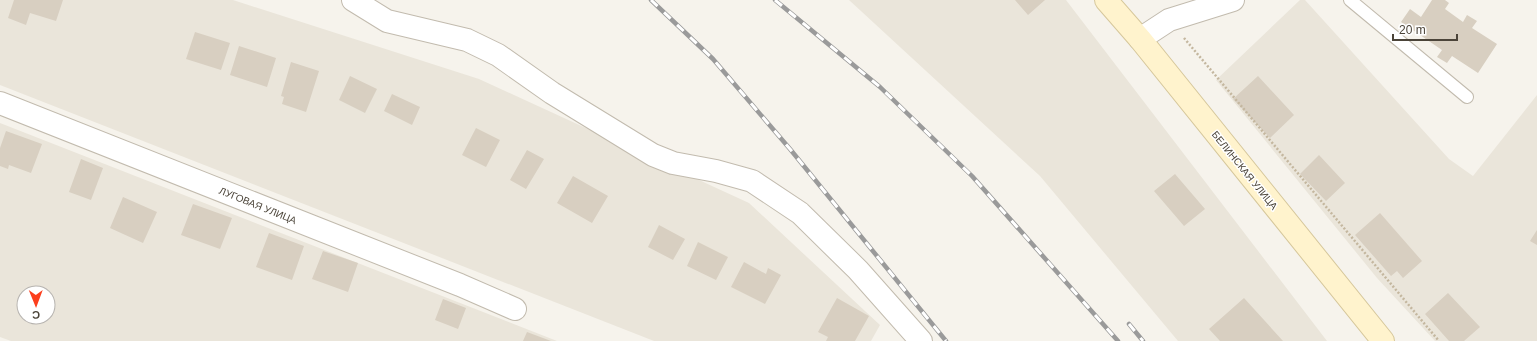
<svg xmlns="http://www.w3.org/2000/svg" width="1537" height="341" viewBox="0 0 1537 341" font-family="Arial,sans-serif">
  <rect width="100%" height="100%" fill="#f6f3ec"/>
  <path fill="#eae5da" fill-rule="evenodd" d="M0,0H233L479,79L749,203L880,325L871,341H654L0,85Z
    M849,0H1066L1327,341H1178L1040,176Z
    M1300,0H1305L1449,159L1473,176L1537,95V341H1435L1377,278L1216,80Z
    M0,123L557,341H11L0,337ZM24,293H48V317H24Z"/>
  <path fill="#d8cfc1" d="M14,0H63L56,21L30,13L26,25L8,18Z
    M1015,0H1045L1028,15Z
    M1432,0H1445L1449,3L1445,9L1463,22L1467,15L1477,21L1472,28L1497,44L1478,73L1452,56L1447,63L1437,57L1442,50L1401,22L1410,9L1421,17Z
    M195,32L230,43L221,70L186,59Z
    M239,46L276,58L267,87L230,75Z
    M291,62L319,71L306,112L282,104L284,97L281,96Z
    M350,76L377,89L365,113L339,100Z
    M1258,76L1294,115L1270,138L1233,99Z
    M392,94L420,107L412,125L384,111Z
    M476,128L500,140L486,167L462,155Z
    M6,131L42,144L31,173L9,165L8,169L0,166V148Z
    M527,150L544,159L526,189L510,180Z
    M1319,155L1345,183L1326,201L1300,174Z
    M81,159L103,168L91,200L69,192Z
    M1175,174L1205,209L1184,226L1154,191Z
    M573,176L608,196L592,223L557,203Z
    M123,197L157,212L143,243L110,228Z
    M193,204L232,218L220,249L181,235Z
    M1380,213L1422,261L1403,278L1397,271L1391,276L1355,235Z
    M659,225L685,239L673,260L648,247Z
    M1537,230V245L1530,241Z
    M269,233L304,246L292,280L256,267Z
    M698,242L728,257L716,280L687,266Z
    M323,251L358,263L348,292L312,279Z
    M744,262L766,274L768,268L781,275L765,304L731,287Z
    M1448,293L1480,327L1464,341H1449L1425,314Z
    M837,298L869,316L855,341H826L828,337L818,332Z
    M1244,298L1283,341H1220L1209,329Z
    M443,299L466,308L458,329L435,320Z
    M527,332L551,341H523Z"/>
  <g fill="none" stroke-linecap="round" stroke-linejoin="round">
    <g stroke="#c2bbae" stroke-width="14">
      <path id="service" d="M1350,0L1467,97"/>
    </g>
    <g stroke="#c2bbae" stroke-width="24">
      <path id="minor" d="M353,0L387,21L467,40L498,55L552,93L653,155L673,163L716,171L752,181L800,213L858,270L921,341
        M1140,39L1169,20L1233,0
        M0,103L460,285L515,309"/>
    </g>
    <g stroke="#d6c79b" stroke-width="24">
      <path id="secondary" d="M1106,0L1140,39L1383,341"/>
    </g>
    <path stroke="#c4b79f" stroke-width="2.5" stroke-dasharray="2 2" stroke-linecap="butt" d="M1184,38L1439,341"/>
    <use href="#service" stroke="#fff" stroke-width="12"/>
    <use href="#minor" stroke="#fff" stroke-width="22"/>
    <use href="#secondary" stroke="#fff3cd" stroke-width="22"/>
    <g stroke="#9a9a9a" stroke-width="4.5">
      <path id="rail" d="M651,0L713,59L790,149L946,341
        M775,0L880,87L972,176L1118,341
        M1129,324L1143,341"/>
    </g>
    <use href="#rail" stroke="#fff" stroke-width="3" stroke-dasharray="9" stroke-linecap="butt"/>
  </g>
  <g text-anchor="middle" stroke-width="3" stroke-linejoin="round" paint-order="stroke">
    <g font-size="10" fill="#4b4439" stroke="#fff">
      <text transform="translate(1245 170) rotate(51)" y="4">БЕЛИНСКАЯ УЛИЦА</text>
      <text transform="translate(258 205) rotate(22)" y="4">ЛУГОВАЯ УЛИЦА</text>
    </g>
  </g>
  <g transform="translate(36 305) rotate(179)"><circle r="19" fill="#ffffff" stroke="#b7b4b0"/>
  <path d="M0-3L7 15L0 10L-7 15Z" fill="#fc3f1d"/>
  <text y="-6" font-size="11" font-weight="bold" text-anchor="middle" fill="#4b4439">С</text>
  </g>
  <path d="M1393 34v6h64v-6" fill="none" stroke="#4b4439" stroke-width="2"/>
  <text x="1399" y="34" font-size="12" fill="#4b4439" stroke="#ffffff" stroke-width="3" paint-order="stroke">20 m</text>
</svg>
